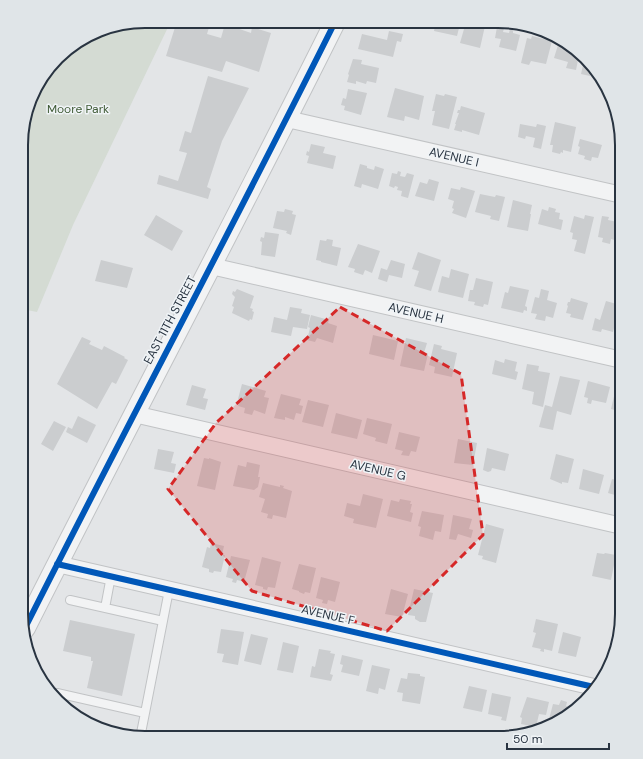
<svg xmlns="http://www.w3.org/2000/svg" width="643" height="759" viewBox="0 0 643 759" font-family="'DM Sans',sans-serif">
  <rect width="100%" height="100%" fill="#e3e5e7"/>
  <path fill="#d4dbd3" d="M145,21H171L73,225L37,312L22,309V129L38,83L64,52L105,28Z"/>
  <path fill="#cbcdcf" d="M177,21H211L207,34L221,38L225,24L251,33L252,27L271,33L259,72L226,61L222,72L166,56Z
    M436,22H456L455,27L459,28L457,36L434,31Z
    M466,22H472L485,26L480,48L460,43Z
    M497,27L504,28L503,32L509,33L510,29H513V33L520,35L516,51L499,47L501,39L495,38Z
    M389,31L403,34L401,42L397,41L393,57L358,49L362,34L387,40Z
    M532,36L552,41L546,64L531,61L529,65L521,63L527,38L531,39Z
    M558,45L572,50V48L579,55L576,70L566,68L568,62L554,58Z
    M353,59L362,60L361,64L379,68L376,83L367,81L366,84L356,81V84L347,82L349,75L348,74Z
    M584,61L594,71H592L590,76L581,74Z
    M208,76L249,88L222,141L207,187L211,189L208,199L157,184L159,175L178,181L187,153L179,151L185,131L191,133Z
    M395,88L424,96L419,120L405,116L404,121L387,117Z
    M348,89L367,93L361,115L344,110L345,106L341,105L343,98L346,99Z
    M436,94L444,96L445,94L457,97L449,129L432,125L435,111H432Z
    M461,106L485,113L479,135L462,130V132L454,130L456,124H455L459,113H457L458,110H460Z
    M555,122L576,127L571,152L563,150V153L561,152L560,154L552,152L553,145H550Z
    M520,124L536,127L537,124L546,126L541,149L533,147L535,138L526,136L525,139L518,137Z
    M580,139L602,145L598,158L592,157L591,161L584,159L585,156L578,154L580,147L578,146Z
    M311,144L325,147L323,153L336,156L333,169L307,163L309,156L306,155L307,151L309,152Z
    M360,164L367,166V168L374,170L375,166L384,169L378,189L362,184L361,188L354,186Z
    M398,171L401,172L400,176L405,177L407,173L414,175L408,198L401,196L402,191L397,190L398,187L395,186L394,188L389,186L392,173L397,174Z
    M429,179L439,182L434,201L415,196L420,182L427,184Z
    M461,187L475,191L466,218L452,213L454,209L452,208L454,201L448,199L451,188L460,190Z
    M480,194L495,197L496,195L505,197L499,221L490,219L491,216L475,212Z
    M513,200L532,205L530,214H531L528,231L507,227Z
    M549,207L556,209L555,212L560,213L559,219L563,220L561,230L538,224L542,209L548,211Z
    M285,209L293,211L292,214L296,215L291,235L286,233L287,231L273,228L277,211L284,212Z
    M156,215L183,231L172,251L144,235Z
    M585,215L594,217L585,254L574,251L577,240L572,239L573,233L570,232L574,216L584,219Z
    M602,216L609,217L608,220L622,223V242L611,239L610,244L602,242L603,238L598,237Z
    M265,232L279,234L275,257L261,255L262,242L260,241L261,237L264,238Z
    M327,239L333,240L332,246L341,248L337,266L321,262V261L316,260L320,240L326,241Z
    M358,244L380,251L372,273L365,270L363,275L354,272L355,269L348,267Z
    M418,252L441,260L431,291L414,286L419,271L412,269Z
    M101,260L133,268L127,288L95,281Z
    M391,260L405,264L402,278L389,275L387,282L378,279L381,268L387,270Z
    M451,269L469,274L463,298L438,292L442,276L449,278Z
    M476,278L493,282L488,305L484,304L483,307L474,305L475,302L468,301L470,290H473Z
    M510,286L529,290L525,306L527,307V311L524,310L523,313L501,308L505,292L508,293Z
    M237,289L254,296L250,308L253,309L252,311L254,312L252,320L250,319L249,321L232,313L234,307L232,306L235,297L232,294L233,291L235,292Z
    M541,289L549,291L547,300L557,303L553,318L546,316L545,321L535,319L537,314L531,313L535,297L539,298Z
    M571,298L588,303L583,320L570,317L571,314L566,313L568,306L567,305L568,302H570Z
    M606,301L620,305L613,332L602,329L601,332L592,330L595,318L600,320Z
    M290,307L302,309L301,313L310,315L307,329L293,327L291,336L271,332L274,317L287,320Z
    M311,315L329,320L328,323L337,326L333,343L317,338L315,342L307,340L310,328L308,327Z
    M373,335L398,341L394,360L369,354Z
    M82,337L91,341L89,344L102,350L104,346L125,357L124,358L128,360L116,384L112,382L97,409L57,384Z
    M406,338L427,343L424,353L428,354L424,371L400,366Z
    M434,344L442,346L441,349L457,353L452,377L434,373L435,367L429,365Z
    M505,359L517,362L515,371L518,372L516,380L492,374L495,360L504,363Z
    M527,364L539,366L538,371L550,373L543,407L532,404L534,392L522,389Z
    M560,376L580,380L571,415L557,411L553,430L539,427L545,405L552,407Z
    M588,381L610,387L606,403L592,400L591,404L587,403L588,398L584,397Z
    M242,384L266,391L264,397L269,398L265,414L254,410L252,415L244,413L245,408L238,406L240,400L238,399Z
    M192,385L206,389L203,398L208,399L205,410L186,405Z
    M619,386L622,387V403H620L618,411L611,409L615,392L617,393Z
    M281,394L301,399L299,405L303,406L301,414L296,413L294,420L285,417V420L274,418Z
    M308,400L329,405L323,427L302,422Z
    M336,413L362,420L357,439L331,433Z
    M78,416L96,425L87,443L66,432L68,427L72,429Z
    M367,418L392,424L387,444L375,441L376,438L363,434Z
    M54,421L66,427L53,451L41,444Z
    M399,432L420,437L416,452L411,451L409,456L401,455L403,451L395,449Z
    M458,439L477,443L473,465L454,463Z
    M487,448L509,454L505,471L492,468L491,471L488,472L483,470Z
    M158,449L174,452L171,463L176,464L174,473L154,469Z
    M556,454L574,459L568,483L562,482V484L550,479Z
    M204,458L209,459V458L221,462L215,490L197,486Z
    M247,462L260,465L258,477H260L258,487L254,490L233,486L238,465L246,467Z
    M583,469L604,475L599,494L579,489Z
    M612,479L622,481V500L615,498V495L608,493Z
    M263,483L280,487V485L284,486L283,488L292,491L286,518L273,515L272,519L267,518L268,514L261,512L265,499L259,497Z
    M363,494L383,499L376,528L353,523L354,519L344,516L347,503L360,506Z
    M400,499L411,501L410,504H412L410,512L413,513L411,522L387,516L391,500L399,502Z
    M422,511L444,515L441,532L435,531L433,540L419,536L421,527L418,526Z
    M453,515L472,519L469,529L473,530L471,538L458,534L456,540L449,539Z
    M486,524L504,529L496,563L482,559L483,556L478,555Z
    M211,543L224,546L222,555H225L221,572L214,571L213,573L209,572V569L202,567L207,547L210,548Z
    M597,553L604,554L605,553L616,555L611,580L592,576Z
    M231,556L250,560L244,582L237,580L236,583L232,582L233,579L226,577Z
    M262,557L281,562L275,588L268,587L267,590L263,589V587L255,585Z
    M299,564L316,568L310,593L305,592L304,594L299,592V591L292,589Z
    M321,577L340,582L335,602L328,600L327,604L322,603L323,600L316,598Z
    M391,589L408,594L402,617L385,614Z
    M414,589L433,593L426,622H420L415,619V616L408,615Z
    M536,619L558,624L552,651L544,649V652L540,651L541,649L532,647L536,633L533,632Z
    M70,620L135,634L122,696L87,688L93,661H91V657L63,651Z
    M221,629L244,632L238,665L222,662L224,654L217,653Z
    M563,632L581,637L576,657L558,653Z
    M251,634L268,638L261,665L244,661Z
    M283,642L299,646L293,673L277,670Z
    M319,649L331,651L330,653L335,654L330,674L333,675L331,681L310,677L312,666L315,667Z
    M342,655L363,660L359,676L341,672L343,665L340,664Z
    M372,665L390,669L385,690L379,688L378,694L366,691Z
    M408,673L420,674V676L425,677L420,704L402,701L403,693L397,692L401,678L407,679Z
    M469,686L487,690L482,712L463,708Z
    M492,693L511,697L506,721L501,720L502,717L488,714Z
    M527,697L549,702L546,715L539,714L536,727L521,724L522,718L520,717Z
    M561,700L567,702L566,706L573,708L560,721L549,724L548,723L553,704L559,705Z"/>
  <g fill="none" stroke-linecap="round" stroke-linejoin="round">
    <g stroke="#c1c3c5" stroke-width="10">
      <path id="service" d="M70,600L163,621
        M105,608L111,576
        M56,695L57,693L145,713L169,590
        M140,738L145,713"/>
    </g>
    <g stroke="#c1c3c5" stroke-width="18">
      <path id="minor" d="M287,119L622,195
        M211,266L622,360
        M134,414L622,526
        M57,564L594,687"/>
    </g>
    <g stroke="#c1c3c5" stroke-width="22">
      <path id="tertiary" d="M25,628C127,425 234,225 335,22"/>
    </g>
    <use href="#service" stroke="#f2f3f4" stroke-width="8"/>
    <use href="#minor" stroke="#f2f3f4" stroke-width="16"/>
    <use href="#tertiary" stroke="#f2f3f4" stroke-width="20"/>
    <g stroke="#f0f4f7" stroke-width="8">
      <path id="cycleway" d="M57,564L594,687
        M25,628C127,425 234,225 335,22"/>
    </g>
    <use href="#cycleway" stroke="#0057b8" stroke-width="6"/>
  </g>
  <path fill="#d62828" fill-opacity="0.2" stroke="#d62828" stroke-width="3" stroke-dasharray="8 5" stroke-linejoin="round" d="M340,307L461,374L483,535L387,631L252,591L168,489L216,423Z"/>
  <g text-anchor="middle" stroke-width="3" stroke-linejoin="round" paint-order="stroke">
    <g font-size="12" fill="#415c37" stroke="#f0f4f7">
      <text x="78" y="113">Moore Park</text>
    </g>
    <g font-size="12" fill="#293441" stroke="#f0f4f7">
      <text transform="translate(454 157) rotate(13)" y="4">AVENUE I</text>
      <text transform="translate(416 313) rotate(13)" y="4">AVENUE H</text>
      <text transform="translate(170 320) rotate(-62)" y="4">EAST 11TH STREET</text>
      <text transform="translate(378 470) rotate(13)" y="4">AVENUE G</text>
      <text transform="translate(328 615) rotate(13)" y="4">AVENUE F</text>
    </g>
  </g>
  <path d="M0 0H643V759H0ZM145 28H498A117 117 0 0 1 615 145V614A117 117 0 0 1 498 731H145A117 117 0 0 1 28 614V145A117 117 0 0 1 145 28Z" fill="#e0e5e8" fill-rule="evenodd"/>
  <path fill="none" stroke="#293441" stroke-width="2" d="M145 28H498A117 117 0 0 1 615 145V614A117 117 0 0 1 498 731H145A117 117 0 0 1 28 614V145A117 117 0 0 1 145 28Z"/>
  <path d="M507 743v6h102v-6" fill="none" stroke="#293441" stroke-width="2"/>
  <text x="513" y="743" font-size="12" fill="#293441" stroke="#f0f4f7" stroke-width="3" paint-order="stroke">50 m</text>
</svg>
